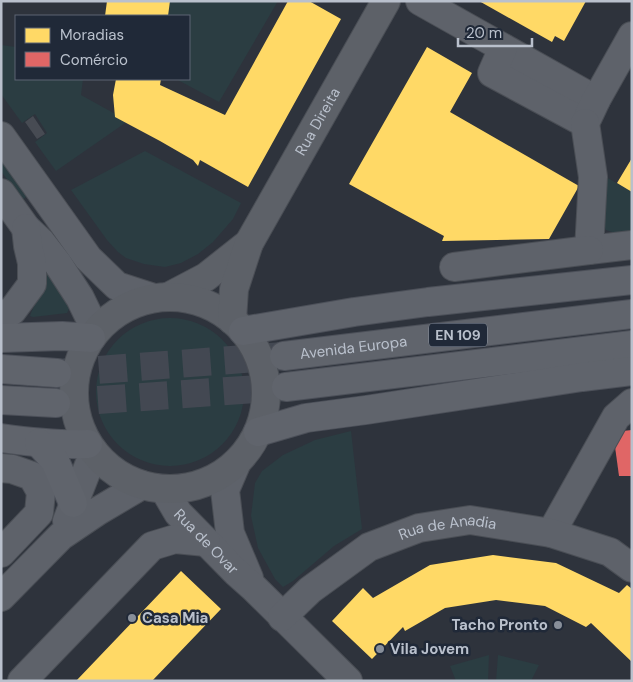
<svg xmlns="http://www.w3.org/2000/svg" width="633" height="682" viewBox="0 0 633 682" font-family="'DM Sans',sans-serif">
  <rect width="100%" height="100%" fill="#2e333c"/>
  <path fill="#2b3d42" d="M165,1H278L219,102L176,79H189V16H162Z
    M1,45L16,47V79H83L81,95L128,121L56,171L35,142L47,133L35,114L22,123L1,94Z
    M145,151L241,203L233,219L213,242L198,254L181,263L165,267L144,264L126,258L118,252L107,240L71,190Z
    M1,160L27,196L22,200L1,171Z
    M606,177L632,192V232L615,233L606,230L599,220Z
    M39,250L69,301V309L67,313L33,317L30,316C33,306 41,297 42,287C43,277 40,261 39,250Z
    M96 392a74 74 0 1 1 148 0a74 74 0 1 1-148 0Z
    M351,431L362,529L334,546L293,581L283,587L275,579L258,548L251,516L255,483L262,471L283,455L315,440Z
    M489,655L488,681H456L450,666Z
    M498,655L539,665L531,681H496Z"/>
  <path fill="#ffd966" d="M107,1H170L168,16H105Z
    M288,1H309L341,19L248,187L200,160L198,166L193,160L160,141L115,117L113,95L116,79H161L160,85L225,115Z
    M479,1H586L564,41L555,36L552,42Z
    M427,47L472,73L450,112L579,186L549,239L442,241L444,236L396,210L349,184Z
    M632,158V192L617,183Z
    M493,555L556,563L619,593L627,585L632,589V662L591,623L586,627L545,606L496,600L445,608L405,631L403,627L372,659L332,621L363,588L373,598L430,565Z
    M181,571L221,609L152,681H76Z"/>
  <path fill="#e06666" d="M632,430V476H619L613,432Z"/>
  <path fill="#474b53" d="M33,116L45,134L37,139L25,122Z"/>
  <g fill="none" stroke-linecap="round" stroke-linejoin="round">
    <path stroke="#434852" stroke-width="28" stroke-dasharray="28 14" stroke-linecap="butt" d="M57,373L284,356
      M56,403L286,387"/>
    <g stroke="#4a4e55" stroke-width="30">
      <g id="minor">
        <path d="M420,1L596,100"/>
        <path d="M503,48L492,73L585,123"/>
        <path d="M588,117L596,100L632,36"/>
        <path d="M585,123L593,177L589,250L632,245"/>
        <path d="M1,136L88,258L117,286L154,298"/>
        <path d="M1,193L26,228L41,242L58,264L80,298L96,331"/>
        <path d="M454,267L589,250"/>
        <path d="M1,316L12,311L32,284V263L28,246L26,228"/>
        <path d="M237,462L225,490L230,533L249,578"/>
        <path d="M1,468L12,469L32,476L41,492L39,513L1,553"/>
        <path id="s1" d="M164,489L178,513L236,572L254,588L348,681"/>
        <path d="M551,533L616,417L632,403"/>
        <path id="s2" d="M282,617L310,590L369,547L419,528L470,520L551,533L610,552L632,568"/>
        <path d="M22,681L152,546L175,539L206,542"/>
      </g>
    </g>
    <g stroke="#4a4e55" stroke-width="30">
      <path id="tertiary" d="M67,521L94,452
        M1,597L61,536L98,511L142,485"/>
    </g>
    <g stroke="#4a4e55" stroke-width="30">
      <g id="secondary">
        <path d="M168,297L206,277L249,243"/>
        <circle cx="170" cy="393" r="96"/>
        <path id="s3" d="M232,320L234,289L249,243L386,1"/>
      </g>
    </g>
    <g stroke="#4c5059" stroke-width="30">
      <g id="primary">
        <path d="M243,331L354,312L428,302L632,280"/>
        <path d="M1,338L62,336L91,338"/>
        <path id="s4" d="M284,356L632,314"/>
        <path d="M1,369L57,373"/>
        <path d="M286,387L632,345"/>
        <path d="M1,400L56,403"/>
        <path d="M258,432L306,418L366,410L582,377L632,371"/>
        <path d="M1,438C30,442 59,445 88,444"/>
        <path d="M39,443L55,461L73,503"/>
      </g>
    </g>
    <use href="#minor" stroke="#5e626a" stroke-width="28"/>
    <use href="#tertiary" stroke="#5e626a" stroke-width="28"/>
    <use href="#secondary" stroke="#5d6168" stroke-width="28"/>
    <use href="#primary" stroke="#60646c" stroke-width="28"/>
  </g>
  <g fill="#888f9a" stroke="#202938" stroke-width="2">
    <circle cx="132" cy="618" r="5"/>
    <circle cx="558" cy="625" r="5"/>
    <circle cx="380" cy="649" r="5"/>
  </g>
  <g text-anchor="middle" stroke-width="5" stroke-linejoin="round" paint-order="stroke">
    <rect fill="#202938" stroke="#8b93a0" stroke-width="1" x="429" y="323.5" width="58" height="23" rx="4"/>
    <g font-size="14" font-weight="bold" fill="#b9c0cc">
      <text x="458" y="340">EN 109</text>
    </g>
    <g font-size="15" fill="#b9c0cc" stroke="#202938">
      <text dy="5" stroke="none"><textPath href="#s3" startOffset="219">Rua Direita</textPath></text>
      <text dy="5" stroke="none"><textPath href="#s4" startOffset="70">Avenida Europa</textPath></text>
      <text dy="5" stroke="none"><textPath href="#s2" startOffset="194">Rua de Anadia</textPath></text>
      <text dy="5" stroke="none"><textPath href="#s1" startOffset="68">Rua de Ovar</textPath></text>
    </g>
    <g font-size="15" font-weight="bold" fill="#b9c0cc" stroke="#202938" text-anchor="start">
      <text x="142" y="623">Casa Mia</text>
      <text x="548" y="630" text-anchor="end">Tacho Pronto</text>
      <text x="390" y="654">Vila Jovem</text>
    </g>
  </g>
  <rect width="633" height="682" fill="none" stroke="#b9c0cc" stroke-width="5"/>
  <rect x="15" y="15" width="175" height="65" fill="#202938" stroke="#5d6573"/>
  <rect x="25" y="28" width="25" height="15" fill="#ffd966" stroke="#5d6573"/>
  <text x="60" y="40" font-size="15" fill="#b9c0cc">Moradias</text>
  <rect x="25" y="52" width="25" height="15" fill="#e06666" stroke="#5d6573"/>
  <text x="60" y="65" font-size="15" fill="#b9c0cc">Comércio</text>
  <path d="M458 38v8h74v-8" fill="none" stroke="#b9c0cc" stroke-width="2.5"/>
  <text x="466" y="38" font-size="15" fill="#b9c0cc" stroke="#202938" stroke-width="4" paint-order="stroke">20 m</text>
</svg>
